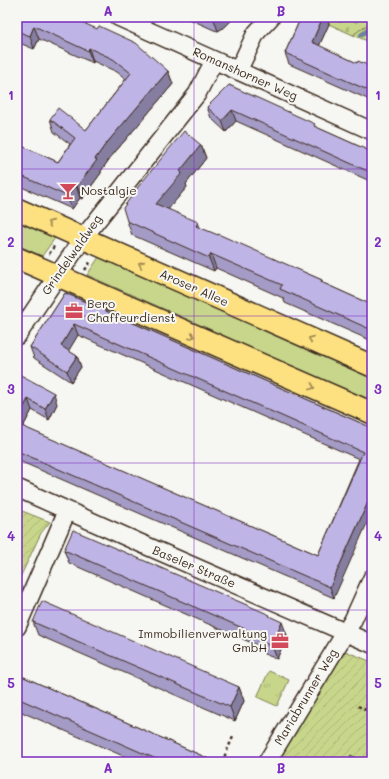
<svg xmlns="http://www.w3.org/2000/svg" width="389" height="779" viewBox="0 0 389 779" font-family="Mali,sans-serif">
  <defs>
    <pattern id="cemetery-stones" width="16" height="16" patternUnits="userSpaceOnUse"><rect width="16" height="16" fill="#c7d68a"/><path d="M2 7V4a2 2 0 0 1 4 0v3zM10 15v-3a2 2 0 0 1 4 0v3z" fill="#acb877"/></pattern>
    <pattern id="park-tufts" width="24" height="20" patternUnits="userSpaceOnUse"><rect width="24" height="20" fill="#c7d68a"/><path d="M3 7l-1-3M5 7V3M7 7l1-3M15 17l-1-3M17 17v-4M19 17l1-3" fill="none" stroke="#acb877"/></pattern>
    <pattern id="garden-furrows" width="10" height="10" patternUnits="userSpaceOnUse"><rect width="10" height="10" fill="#c7d68a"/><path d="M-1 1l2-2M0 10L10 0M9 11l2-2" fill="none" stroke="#acb877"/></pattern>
  </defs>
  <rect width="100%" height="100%" fill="#f6f6f2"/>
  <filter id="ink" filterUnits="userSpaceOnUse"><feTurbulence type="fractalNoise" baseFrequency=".025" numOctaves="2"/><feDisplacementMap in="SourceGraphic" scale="8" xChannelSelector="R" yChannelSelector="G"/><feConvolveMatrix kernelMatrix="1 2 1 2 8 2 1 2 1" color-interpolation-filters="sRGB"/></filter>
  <g filter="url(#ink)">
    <path fill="#c7d68a" stroke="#818054" d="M17,221L55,238L42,256L17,245Z
      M99,257L372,377V401L87,275Z"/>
    <path fill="url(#cemetery-stones)" stroke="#818054" d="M313,17H372V21L353,35Z"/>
    <path fill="url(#park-tufts)" stroke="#818054" d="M372,21V43L353,35Z
      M269,671L289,680L277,706L257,697Z"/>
    <path fill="url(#garden-furrows)" stroke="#818054" d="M17,509L50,522L41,533L17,584Z
      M345,651L372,662V762H274Z"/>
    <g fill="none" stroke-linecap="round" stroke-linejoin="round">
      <path stroke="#6e8399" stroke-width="4.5" d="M361,35L372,27"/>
      <g stroke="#3b2a1e" stroke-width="20">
        <path id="minor" d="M118,17L372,131
          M238,71L256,33L271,17
          M17,336L83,238L197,94L214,61
          M17,488L140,543L372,644
          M17,627L67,511
          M267,762L353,620L372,578"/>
      </g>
      <g stroke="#3b2a1e" stroke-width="24">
        <path id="major" d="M17,209L372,366
          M17,258L372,413"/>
      </g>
      <path stroke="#3b2a1e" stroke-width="2.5" stroke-dasharray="3 3" stroke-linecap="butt" d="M49,254L55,245
        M85,270L91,261
        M358,706L372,713
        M222,762L233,737"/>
      <use href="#minor" stroke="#f6f6f2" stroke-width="17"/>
      <use href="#major" stroke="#fde080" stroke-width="21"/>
    </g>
    <path fill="#a49bc6" stroke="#3b2a1e" d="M17,17L168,71L173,84L110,158L101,171V173L82,199L80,198L72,209L17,185V144L58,162L70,144L54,132L50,119L86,130L126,79L117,72L93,61V63L39,39L34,49L17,42Z
      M185,17H235L226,26L218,31L214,30Z
      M301,17H326L329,24L319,46L357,63L372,67V101L289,64L285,53Z
      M229,85L316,127L372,152V182L236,121L226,132L211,118L207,107Z
      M201,145L206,158L186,184L187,187L168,209L200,228L322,280L323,283L372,305V341L285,303L283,298L216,268L214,271L132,235L127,221Z
      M65,293L372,428L334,598L17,460V373L57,404L49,420L32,410L23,427L318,555L359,459L78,335L68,351L77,356L81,367L71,382L34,358L30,347Z
      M64,550L270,617L287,635L277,659L264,654L261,647L69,563Z
      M33,622L239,687L244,701L235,721L38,635Z
      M17,674L207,758L209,762H137L17,710Z"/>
    <path fill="#867ea1" stroke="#3b2a1e" d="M213,17H235L226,26L218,31Z
      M323,17H326L329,24L316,53L312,42Z
      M34,26L39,39L34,49L30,36Z
      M89,48L93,61V63L88,51Z
      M168,71L173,84L110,158L101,171V173L82,199L77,186L95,159L105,145Z
      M17,109L20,116L17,122Z
      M232,110L236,121L226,132L222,121Z
      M201,145L206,158L186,184L187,187L161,218L156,204L180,171Z
      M76,185L80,198L72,209L67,196Z
      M198,222L203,236L196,226Z
      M211,254L216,268L214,271L209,258Z
      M74,324L78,335L65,357L61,346Z
      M77,356L81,367L71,382L67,371Z
      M54,393L57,404L49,420L45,409Z
      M28,399L32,410L19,434L17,427V420Z
      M372,493V512L334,598L330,587Z
      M282,622L287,635L277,659L272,646Z
      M239,687L244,701L235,721L230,707Z
      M207,758L209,762H206Z"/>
    <path fill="#bfb4e6" stroke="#3b2a1e" d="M17,17H70L97,29L99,26L136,43L168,71L105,145L95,159L97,160L77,186L76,185L67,196L17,174V144L58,162L75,138L50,119L58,108L86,130L131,73L113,59L89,48L88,51L34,26L30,36L17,31Z
      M301,17H323L312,42L357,63L358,61L372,67V92L285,53Z
      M229,85L315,124L314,126L372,152V173L232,110L222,121L207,107Z
      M184,131L201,145L180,171L182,173L156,204L198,222L196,226L218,235V234L322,280L321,282L372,305V330L280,289L282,285L211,254L209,258L127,221L123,208L138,187Z
      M65,293L372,428V493L330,587L17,451V424L318,555L363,452L74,324L61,346L77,356L67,371L30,347Z
      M17,373L54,393L45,409L28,399L17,420Z
      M73,530L270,615L269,616L282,622L272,646L259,641L261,636L64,550Z
      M42,601L239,687L230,707L33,622Z
      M17,674L207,758L206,762H163L17,698Z
      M351,755L362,762H347Z"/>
    <defs><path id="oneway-chevron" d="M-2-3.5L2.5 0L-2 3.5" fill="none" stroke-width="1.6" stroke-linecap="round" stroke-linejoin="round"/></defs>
    <g stroke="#9c854f">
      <use href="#oneway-chevron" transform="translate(50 223) rotate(-156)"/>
      <use href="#oneway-chevron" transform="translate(141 264) rotate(-156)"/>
      <use href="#oneway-chevron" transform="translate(192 336) rotate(23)"/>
      <use href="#oneway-chevron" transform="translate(311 339) rotate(-156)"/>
      <use href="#oneway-chevron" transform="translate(312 387) rotate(23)"/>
    </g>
  </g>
  <path fill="none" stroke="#7b2cbf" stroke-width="1" stroke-opacity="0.55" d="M194,17V762M17,169H372M17,316H372M17,463H372M17,610H372"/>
  <defs>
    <g id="bar-bare" transform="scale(1.38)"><path d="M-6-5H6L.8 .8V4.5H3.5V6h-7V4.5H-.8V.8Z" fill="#d1495b" stroke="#f6f6f2" stroke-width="2.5" paint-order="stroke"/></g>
    <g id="office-bare" transform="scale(1.38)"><path d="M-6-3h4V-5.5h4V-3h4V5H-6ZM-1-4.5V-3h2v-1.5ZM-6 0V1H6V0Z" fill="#d1495b" stroke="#f6f6f2" stroke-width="2.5" paint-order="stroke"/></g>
  </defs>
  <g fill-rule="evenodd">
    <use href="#bar-bare" x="68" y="191"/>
    <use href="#office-bare" x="74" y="311"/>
    <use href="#office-bare" x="280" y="641"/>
  </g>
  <g text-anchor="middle" stroke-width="4" stroke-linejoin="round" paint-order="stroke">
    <g font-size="12" fill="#3b2a1e" stroke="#f6f6f2">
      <text transform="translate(245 74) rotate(24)" y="4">Romanshorner Weg</text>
      <text transform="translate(72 255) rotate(-55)" y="4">Grindelwaldweg</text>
      <text transform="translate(194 288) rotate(24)" y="4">Aroser Allee</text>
      <text transform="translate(194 567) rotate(23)" y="4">Baseler Straße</text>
      <text transform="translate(306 697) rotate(-59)" y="4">Mariabrunner Weg</text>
    </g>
    <g font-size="12" fill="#3b2a1e" stroke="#f6f6f2" text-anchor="start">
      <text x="81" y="195">Nostalgie</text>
      <text x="87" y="308">Bero<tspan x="87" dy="14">Chaffeurdienst</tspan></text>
      <text x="267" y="638" text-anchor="end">Immobilienverwaltung<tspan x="267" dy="14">GmbH</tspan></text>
    </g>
  </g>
  <rect width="389" height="779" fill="none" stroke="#f6f6f2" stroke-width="44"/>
  <rect x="22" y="22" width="345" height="735" fill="none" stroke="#7b2cbf" stroke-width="1.5"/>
  <g font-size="13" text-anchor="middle" font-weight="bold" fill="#7b2cbf">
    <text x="108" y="16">A</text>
    <text x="281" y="16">B</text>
    <text x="11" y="100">1</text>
    <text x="378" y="100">1</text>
    <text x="11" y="247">2</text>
    <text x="378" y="247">2</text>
    <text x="11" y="394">3</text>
    <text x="378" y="394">3</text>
    <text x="11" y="541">4</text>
    <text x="378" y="541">4</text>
    <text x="11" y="688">5</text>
    <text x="378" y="688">5</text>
    <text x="108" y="773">A</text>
    <text x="281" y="773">B</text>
  </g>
</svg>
